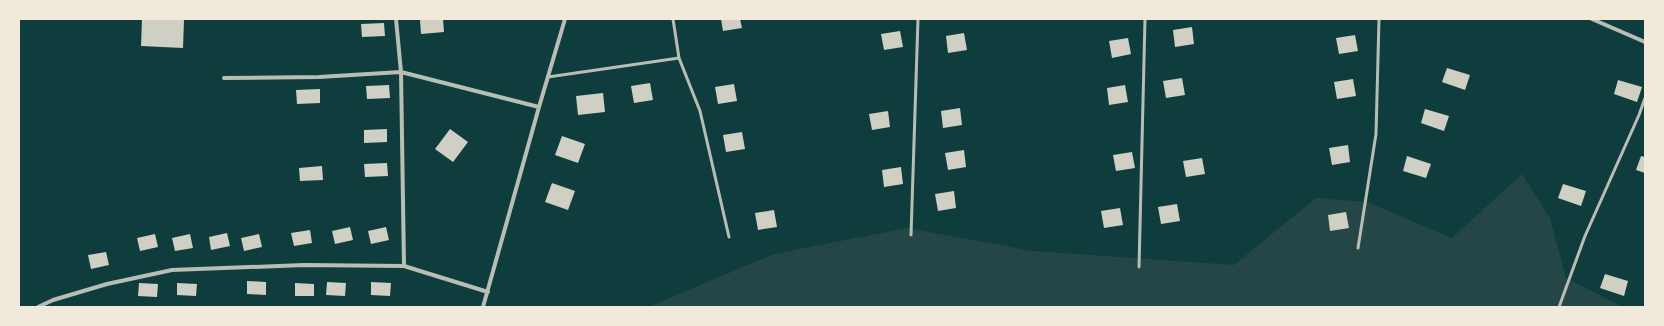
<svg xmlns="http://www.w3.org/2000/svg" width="1664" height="326" viewBox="0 0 1664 326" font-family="'Roboto Serif',serif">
  <rect width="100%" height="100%" fill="#0f3d3e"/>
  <path fill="#244646" d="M1522,174L1550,218L1566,278L1623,307H648L774,254L907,228L1033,251L1234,265L1316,198L1367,202L1452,238Z"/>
  <path fill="#cfcfc3" d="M142,19L184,20L183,48L141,46Z
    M443,19L444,32L421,34L420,20Z
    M721,19H740L742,28L723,31Z
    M384,23L385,36L362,37L361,24Z
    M1192,27L1194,44L1175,47L1173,30Z
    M900,31L903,47L884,50L881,34Z
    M964,33L967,50L948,53L946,36Z
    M1355,35L1358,51L1339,54L1336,38Z
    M1128,38L1131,54L1112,58L1109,41Z
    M1447,68L1470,75L1465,90L1442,82Z
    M1182,78L1185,95L1166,98L1163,81Z
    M1353,79L1356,96L1337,99L1334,82Z
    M1618,80L1642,87L1637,102L1614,94Z
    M650,83L653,100L634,103L631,86Z
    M734,84L737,101L718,104L715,87Z
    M389,85L390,98L367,99L366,86Z
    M1125,85L1128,102L1109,105L1107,88Z
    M320,89V103L297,104L296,90Z
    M603,93L605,112L578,115L576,96Z
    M960,108L962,125L943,128L941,111Z
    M1425,109L1449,116L1444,131L1421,123Z
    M888,111L890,127L872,130L869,114Z
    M387,129V142L364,143V130Z
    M450,129L468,142L453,162L435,149Z
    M742,132L745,149L726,152L723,135Z
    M562,136L585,144L578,163L555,155Z
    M1348,145L1350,162L1332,165L1329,148Z
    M964,150L966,167L948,170L945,153Z
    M1132,152L1135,168L1116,171L1113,155Z
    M1407,156L1431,164L1426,178L1403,171Z
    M1641,156L1645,157V173L1636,170Z
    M1202,158L1205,174L1186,177L1183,161Z
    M387,163L388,176L365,177L364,164Z
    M322,166L323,180L300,181L299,168Z
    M901,167L903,184L884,187L882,170Z
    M552,183L575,191L568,210L545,202Z
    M1563,184L1586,191L1581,206L1558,198Z
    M954,191L956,208L938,211L935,194Z
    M1177,204L1180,221L1161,224L1158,207Z
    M1120,208L1123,225L1104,228L1101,211Z
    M774,210L777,227L758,230L755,213Z
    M1346,212L1349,228L1330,231L1328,215Z
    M350,227L353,240L335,244L332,231Z
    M386,227L389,240L371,244L368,231Z
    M310,230L312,243L294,246L291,233Z
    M227,233L230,246L211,250L209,237Z
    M155,234L158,247L140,251L137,238Z
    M190,234L193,248L175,251L172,238Z
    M259,234L262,247L244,251L241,238Z
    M106,252L109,265L91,269L88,255Z
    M1605,274L1628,281L1624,296L1600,288Z
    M247,281L266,282V295L247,294Z
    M327,282L346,283L345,296L326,295Z
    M371,282L391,283L390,296L371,295Z
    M139,283L158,284L157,297L138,296Z
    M177,283L197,284L196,296L177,295Z
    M295,283L314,284V296H295Z"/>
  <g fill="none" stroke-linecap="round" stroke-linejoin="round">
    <path stroke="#b8beb3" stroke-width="3" d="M679,58L700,111L729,237
      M548,77L679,58L673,19
      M911,235L918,19
      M1358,248L1376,134L1379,19
      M1139,267L1145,19
      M1559,307L1585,236L1639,115L1645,98"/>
    <path stroke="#b8beb3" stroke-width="4" d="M396,19L401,72L404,266
      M1592,19L1645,42
      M224,78L319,77L401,72L539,107
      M38,307L53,300L107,284L172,270L304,265L404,266L488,292
      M483,307L539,107L565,19"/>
  </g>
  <rect width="1664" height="326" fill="none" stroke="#f1e9da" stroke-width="40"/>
</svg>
